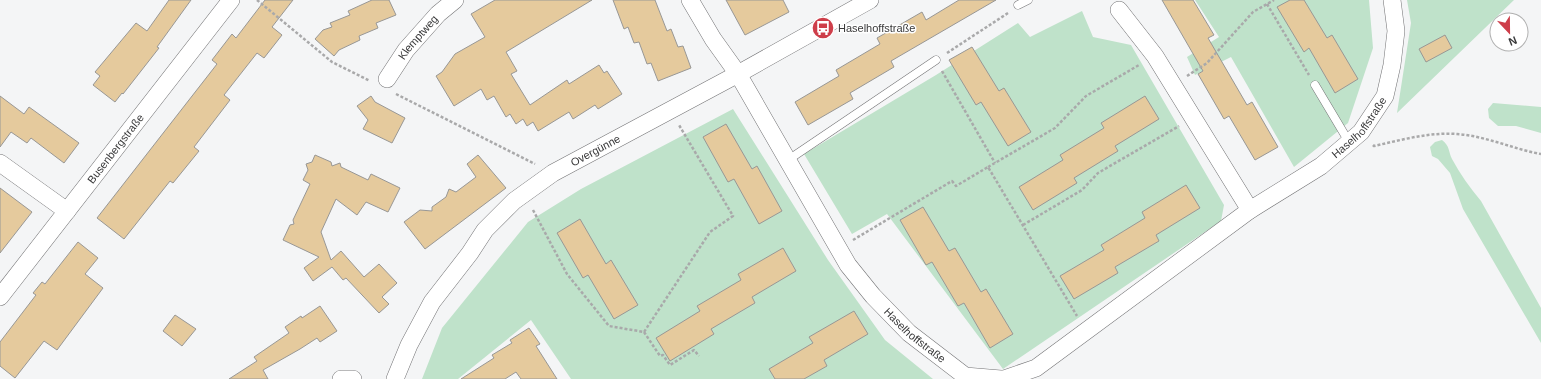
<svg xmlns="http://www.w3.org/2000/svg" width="1541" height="379" viewBox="0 0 1541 379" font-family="Arial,sans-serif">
  <rect width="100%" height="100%" fill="#f4f5f6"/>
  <path fill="#bfe2ca" d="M1195,0H1369L1373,48L1348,123L1294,167L1231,57L1195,75L1187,57L1219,37Z
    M1407,0H1514L1397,113L1411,23Z
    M1082,11L1093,37L1131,45L1224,205L1221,221L1003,369L887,214L852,234L804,154L936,75L1018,23L1030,37Z
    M1493,103L1541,107V133L1516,126H1498L1489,118L1488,109Z
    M733,109L828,260L885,340L933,379H571L531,320L458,379H422L442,328L528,222L581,189Z
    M1442,140C1450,146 1448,151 1452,159C1460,174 1470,188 1481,201L1541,308V343L1463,209L1450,173L1438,159L1432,156L1430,147L1435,142Z"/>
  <path fill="#e5ca9d" stroke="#989795" d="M169,0H191L157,47L159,48L123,94L122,93L115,102L93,85L100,76L95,72L136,23L147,31Z
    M265,0H293L272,27L282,35L264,58L257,53L224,95L230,100L194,147L199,151L173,183L170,181L124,239L97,218L217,64L212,60L232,34L236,38Z
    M372,0H389L396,15L376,23L378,28L359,36L360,40L339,50L334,56L315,39L323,30L332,27L330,23L350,15L348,11Z
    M495,0H592L506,52L517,71L511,74L530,105L567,80L569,84L599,65L604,73L607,71L622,94L598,109L595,105L573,119L569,112L538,131L533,122L527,126L523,119L516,124L510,114L506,117L494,96L487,100L481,89L454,106L436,76L442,72L455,54L485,37L471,14Z
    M613,0H655L667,31L671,29L678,47L683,46L691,68L658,81L651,63L647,64L639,42L634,43L628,27L624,29Z
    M726,0H783L789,12L745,35Z
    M959,0H996L891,61L894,67L850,93L853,99L808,125L795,102L839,76L836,70L880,44L877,38L922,12L926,20Z
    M1162,0H1193L1214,35L1208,38L1247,105L1252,102L1278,147L1255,160L1229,116L1224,119L1198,74L1203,71Z
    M1290,0H1304L1327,38L1332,35L1358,79L1335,93L1309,48L1304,52L1277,7Z
    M1445,35L1452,48L1426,62L1419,49Z
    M972,47L999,91L1004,88L1031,132L1008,146L981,102L976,105L949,60Z
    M0,96L24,114L29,107L79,143L64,163L31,138L27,143L11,132L0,147Z
    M371,96L375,102L405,118L392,143L363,129L368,120L357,106Z
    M1145,96L1159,119L1115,146L1118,151L1074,178L1077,183L1033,210L1019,187L1063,160L1060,155L1104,128L1101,123Z
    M726,124L752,169L757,166L782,211L759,224L734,179L728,182L703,137Z
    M315,155L331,162L332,166L340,163L341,167L368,180L371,174L400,188L388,212L366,202L357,215L336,199L321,232L331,260L341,251L364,277L379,264L397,283L382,297L389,304L379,313L346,278L343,280L332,267L313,281L304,268L319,257L283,240L290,225L294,224L293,220L310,184L303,180L308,170L306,164L312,162Z
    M478,155L506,188L425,249L404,222L420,210L432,211V207L446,197L449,189L456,192L476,177L467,164Z
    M1186,185L1200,208L1156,235L1159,241L1115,267L1118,273L1074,299L1060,276L1104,250L1101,245L1145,218L1142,212Z
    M0,188L32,212L0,253Z
    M923,207L949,251L955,248L981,292L986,289L1013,334L990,348L964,303L958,306L932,262L926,265L900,220Z
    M580,219L606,264L611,260L638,305L614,319L588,275L583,278L557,233Z
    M78,242L98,258L85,274L103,288L57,350L44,341L15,378L0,366V342L36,295L33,293L42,282L45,284Z
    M783,248L796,271L752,297L755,303L711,329L714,334L670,361L656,338L700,311L697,306L741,280L738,274Z
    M320,306L337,331L320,342L317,338L300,349L263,370L268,379H229L257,361L254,357L289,333L285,327L301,316L302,318Z
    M854,311L868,334L824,360L827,366L804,379H775L769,369L813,343L809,337Z
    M175,315L196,329L182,346L163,331Z
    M529,328L540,344L536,346L557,379H521L516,372L505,379H461L494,358L492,355L512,343L510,340Z"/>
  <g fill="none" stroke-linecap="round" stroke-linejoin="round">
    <g stroke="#737375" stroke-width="9">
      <path id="lane" d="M1018,5L1028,0
        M1315,85L1349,142
        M788,160L936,60"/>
    </g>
    <g stroke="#737375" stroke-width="18">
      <g id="street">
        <path id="s1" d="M690,0L713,39L738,74L848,265L873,296L909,333L965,376L1001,379"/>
        <path d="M1119,10L1155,56L1250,210"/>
        <path id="s2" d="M387,79L406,50L438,14L455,0"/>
        <path d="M0,163L67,211"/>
        <path id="s3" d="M0,297L231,0"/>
        <path d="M341,379H353"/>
        <path id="s4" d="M395,379L409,345L432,302L470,253L485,230L514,201L553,173L738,74L870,0"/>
        <path id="s5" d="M1004,379L1036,368L1250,210L1321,166L1361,132L1385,96L1392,65L1396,31L1392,0"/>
      </g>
    </g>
    <path stroke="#a9a9aa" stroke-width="2.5" stroke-dasharray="3 2" stroke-linecap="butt" d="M257,0L332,62L370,81
      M1267,4L1309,75
      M947,53L1008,13
      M942,71L995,163
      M1187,76L1207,63L1253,12L1274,0
      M396,94L535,164
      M1373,145L1374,146C1401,140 1429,132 1457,134C1486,136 1513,149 1541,154
      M988,167L1055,128L1086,96L1139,65
      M533,210L567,274L609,326L644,332L710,232L733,216L679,125
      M1023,225L1082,190L1098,173L1179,126
      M853,240L952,181L956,186L988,167L1077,316
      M644,332L660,356L663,355L670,365L694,350L699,356"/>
    <use href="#lane" stroke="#fff" stroke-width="8"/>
    <use href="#street" stroke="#fff" stroke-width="17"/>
  </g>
  <defs>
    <g id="bus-disc" transform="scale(1.15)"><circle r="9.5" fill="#ce3e4a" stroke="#fff"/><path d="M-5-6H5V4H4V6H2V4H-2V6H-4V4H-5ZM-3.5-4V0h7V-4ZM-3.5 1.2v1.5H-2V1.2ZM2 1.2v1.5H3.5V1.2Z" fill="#fff"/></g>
  </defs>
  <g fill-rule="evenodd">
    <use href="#bus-disc" x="823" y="28"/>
  </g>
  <g text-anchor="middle" stroke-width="3" stroke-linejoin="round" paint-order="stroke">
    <g font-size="11" fill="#39393a" stroke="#fff" text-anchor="start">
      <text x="838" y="32">Haselhoffstraße</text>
    </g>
    <g font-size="11" fill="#39393a" stroke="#fff">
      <text dy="4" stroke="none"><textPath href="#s2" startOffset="52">Klemptweg</textPath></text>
      <text dy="4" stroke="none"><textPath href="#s5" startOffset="438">Haselhoffstraße</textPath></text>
      <text dy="4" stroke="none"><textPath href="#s3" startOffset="188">Busenbergstraße</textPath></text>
      <text dy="4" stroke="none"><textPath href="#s4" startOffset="312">Overgünne</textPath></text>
      <text dy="4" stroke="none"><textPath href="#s1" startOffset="406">Haselhoffstraße</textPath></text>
    </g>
  </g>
  <g transform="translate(1509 32) rotate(158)"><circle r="19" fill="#ffffff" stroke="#b0b0b0"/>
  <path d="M0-3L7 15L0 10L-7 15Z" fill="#ce3e4a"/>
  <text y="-6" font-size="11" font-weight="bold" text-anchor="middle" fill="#39393a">N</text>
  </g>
</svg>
